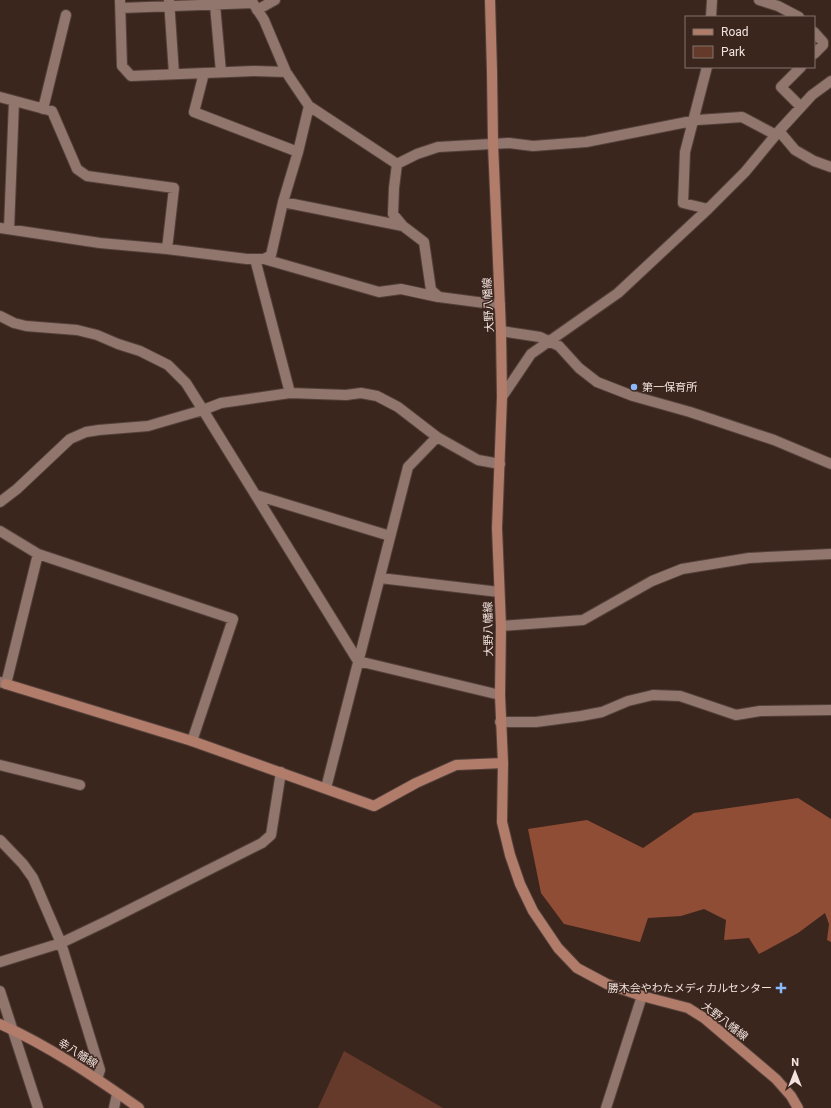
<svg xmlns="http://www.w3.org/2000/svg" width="831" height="1108" viewBox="0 0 831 1108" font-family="Roboto,'Noto Sans JP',sans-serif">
  <rect width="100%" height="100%" fill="#3b261e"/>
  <path fill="#663a2a" d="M344,1051L443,1108H318Z"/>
  <path fill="#904d36" d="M798,798L831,819V942L827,940L829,924L825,913L798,933L759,954L749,938L724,940L726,920L704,909L681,916L648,918L640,942L564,924L541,893L528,829L587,820L643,848L694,813Z"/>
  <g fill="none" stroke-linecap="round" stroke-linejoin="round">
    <g stroke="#54413b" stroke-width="12">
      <path id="street" d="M120,0L122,66L131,76L254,71L286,72
        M169,0L174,74
        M251,0L264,20L286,72L309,106L397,164
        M759,0L778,6L799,17
        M215,5L221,72
        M121,8L253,3
        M257,10L275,0
        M711,17L712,0
        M814,32L823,42V45L814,54
        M707,67L685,152L683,203L708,209
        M204,73L194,112L298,152
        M0,97L52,111L77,169L87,176L174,188L167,249
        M801,107L781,87L801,67
        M43,109L66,15
        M779,131L795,150L814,161L831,167
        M397,164L417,154L438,147L509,143L533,146L586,142L697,120L742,117L776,135
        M397,164L394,188L393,214L403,226L424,242L431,290L439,297L500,305
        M283,202L403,226
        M0,228L100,243L167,249L247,259H264L271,255L283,202L298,152L309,106
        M9,229L14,101
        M255,259L290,393
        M264,259L379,292L401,289L438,297
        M0,316L14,323L26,326L77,330L97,335L118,344L140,351L168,365L186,383L203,410L358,661L500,695
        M501,331L540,337L559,346L579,368L597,382L633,396L690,412L774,440L831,464
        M502,397L531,354L618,293L708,209L745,172L779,131L812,95L831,81
        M256,495L390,536
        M0,502L17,489L70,439L86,432L99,430L148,426L203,410L221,403L290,393L346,395L361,393L377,396L398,407L437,437L478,460L500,464
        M0,531L38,554L233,619L192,741
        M380,578L499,592
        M501,626L583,620L652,581L682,569L749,558L831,554
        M0,682L6,684L38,554
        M500,722H536L581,716L602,712L628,701L653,695L680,696L736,715L760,711L831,710
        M0,765L80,785
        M326,788L408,467L437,437
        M0,840L23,864L33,878L61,943L100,1070L97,1079
        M0,962L61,943L107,921L262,843L271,835L281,772
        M0,991L38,1108
        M114,1108L117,1094
        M606,1108L642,996"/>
    </g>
    <g stroke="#54413b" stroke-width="12">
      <path id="secondary" d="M490,0L492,72L493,144L501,331L502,397L497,528L501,626L500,695L503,763L502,822L510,855L520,884L533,911L558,948L577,968L607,984L642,996L688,1008L704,1018L776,1079L791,1096L798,1108
        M6,684L192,741L374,806L416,783L456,765L503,763
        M0,1024C49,1046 95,1077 139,1108"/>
    </g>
    <use href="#street" stroke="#91766d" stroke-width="10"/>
    <use href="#secondary" stroke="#b17c6a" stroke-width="10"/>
  </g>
  <g fill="#8bbafc" stroke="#3b261e" stroke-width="1.5">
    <circle cx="634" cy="387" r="4"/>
    <path d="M779 982h4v4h4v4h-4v4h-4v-4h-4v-4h4z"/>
  </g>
  <g text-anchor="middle" stroke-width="3" stroke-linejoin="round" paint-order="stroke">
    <g font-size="11" fill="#f2e3de" stroke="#3b261e">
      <text transform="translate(488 305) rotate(-93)" y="4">大野八幡線</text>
      <text transform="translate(488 629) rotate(-91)" y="4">大野八幡線</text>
      <text transform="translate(725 1021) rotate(38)" y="4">大野八幡線</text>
      <text transform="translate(78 1053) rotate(32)" y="4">幸八幡線</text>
    </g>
    <g font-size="11" fill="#f2e3de" stroke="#3b261e" text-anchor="start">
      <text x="642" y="391">第一保育所</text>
      <text x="772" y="992" text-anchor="end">勝木会やわたメディカルセンター</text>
    </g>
  </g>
  <rect x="685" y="16" width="130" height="52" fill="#3b261e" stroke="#84726b"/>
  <rect x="693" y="29" width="20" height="6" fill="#b17c6a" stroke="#84726b"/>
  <text x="721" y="36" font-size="12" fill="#f2e3de">Road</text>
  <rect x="693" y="46" width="20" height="12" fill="#663a2a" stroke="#84726b"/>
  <text x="721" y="56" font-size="12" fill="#f2e3de">Park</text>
  <g transform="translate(795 1072)" stroke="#3b261e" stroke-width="3" paint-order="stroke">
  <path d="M0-3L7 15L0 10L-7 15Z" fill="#f2e3de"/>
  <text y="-6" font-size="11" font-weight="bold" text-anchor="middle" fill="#f2e3de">N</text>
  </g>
</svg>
